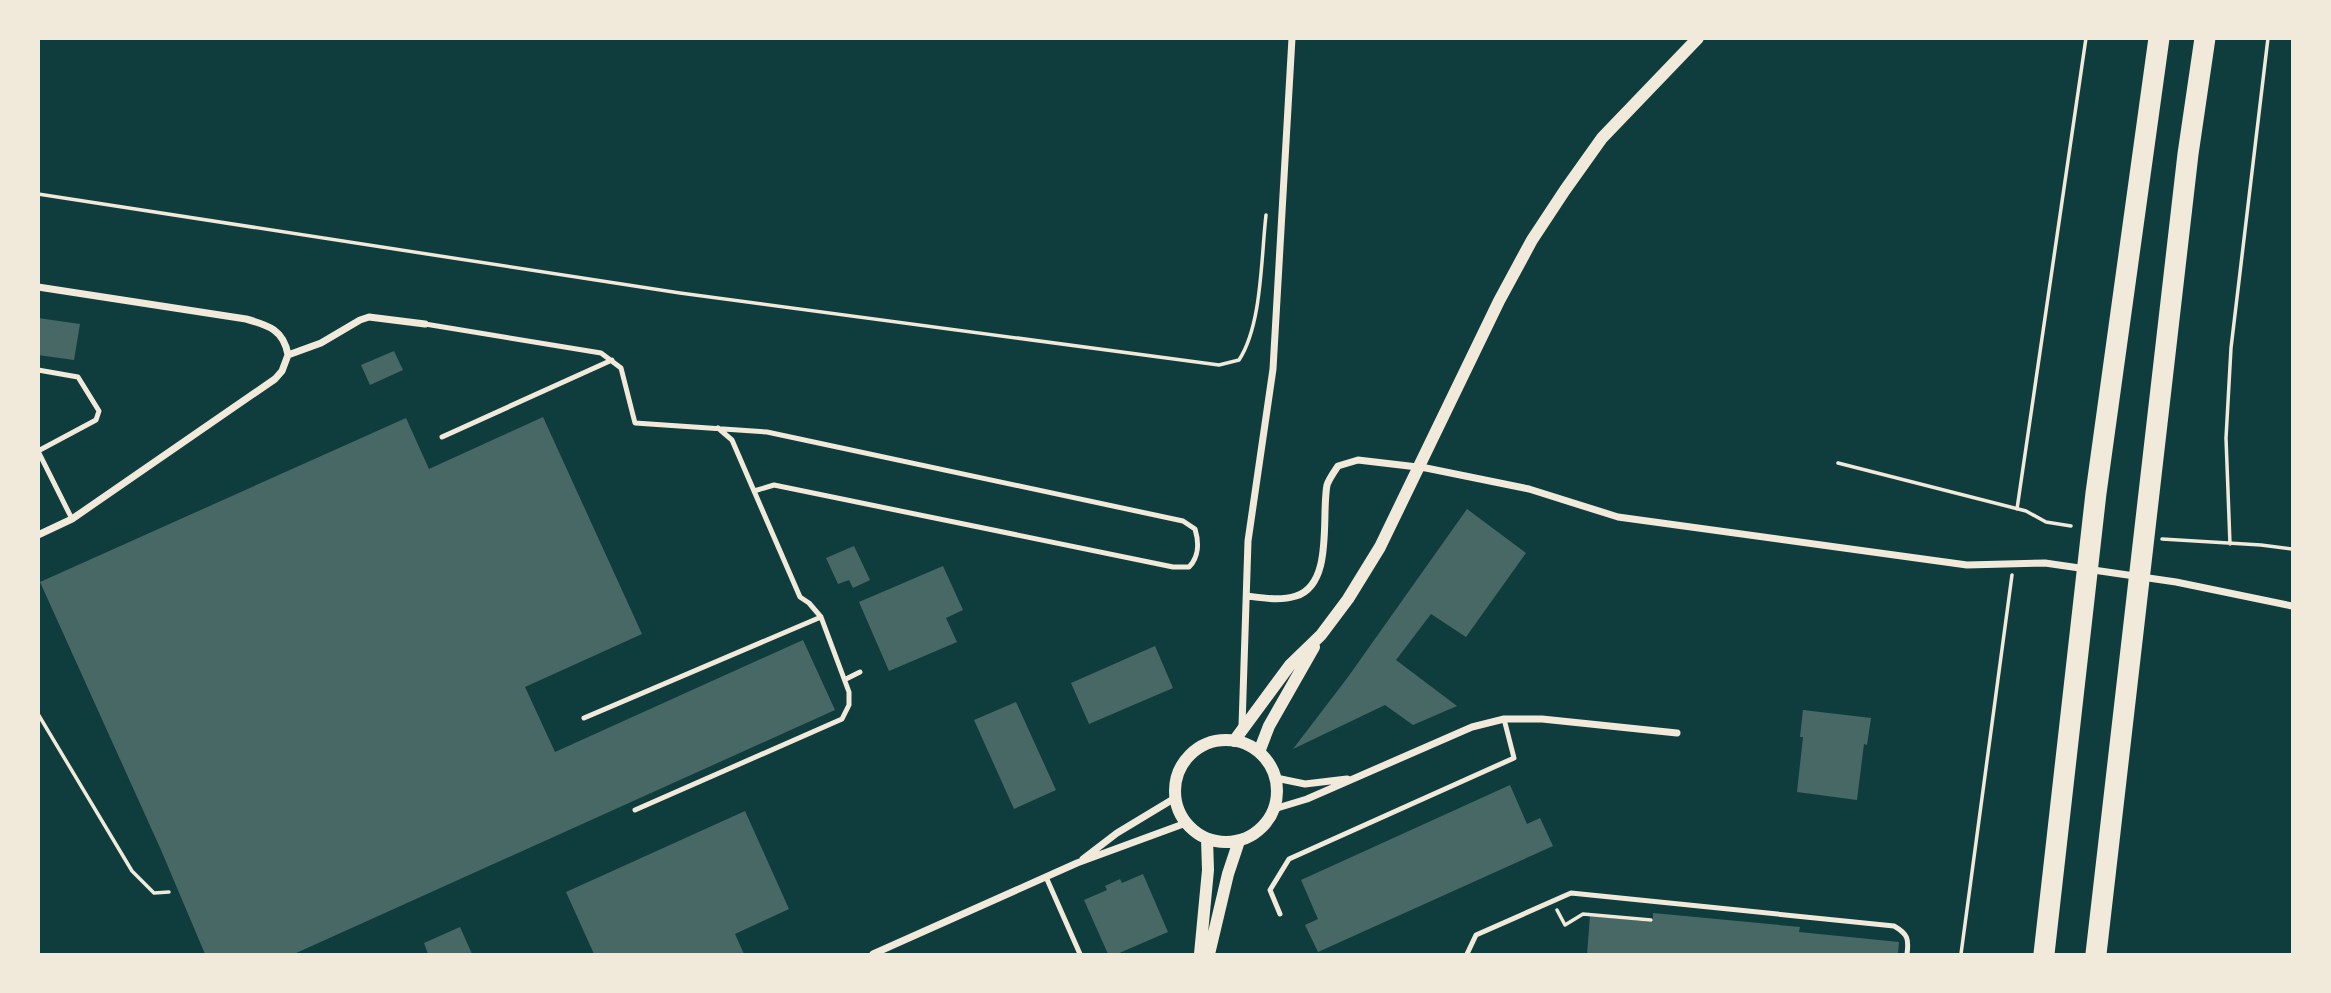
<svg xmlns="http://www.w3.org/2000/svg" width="2331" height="993" viewBox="0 0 2331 993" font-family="'Open Sans',sans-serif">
  <rect width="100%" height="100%" fill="#0f3d3e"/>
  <path fill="#486865" d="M38,318L80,324L74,360L38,355Z
    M394,351L403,370L370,385L361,365Z
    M543,417L642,634L525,687L555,752L803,640L835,710L294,954H205L161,850L40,582L406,418L429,469Z
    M1467,509L1526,553L1466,637L1431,614L1396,660L1457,706L1413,725L1385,705L1293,749L1348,677Z
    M854,546L870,580L853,588L849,580L838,584L826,558Z
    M943,566L963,610L946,618L957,642L889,671L859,602Z
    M1155,646L1173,688L1089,724L1071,683Z
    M1016,702L1056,790L1014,809L974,720Z
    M1803,710L1871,718L1867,745L1864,744L1857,800L1797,792L1803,737H1800Z
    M1510,785L1527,824L1540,818L1553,846L1318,952L1305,925L1318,919L1301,880Z
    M745,811L789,909L735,934L744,954H594L566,892Z
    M1143,874L1168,932L1117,954H1108L1084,900L1107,890L1105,886L1120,879L1122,883Z
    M1653,913L1800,927L1799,932L1899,942L1898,954H1587L1590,916L1653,922Z
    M460,927L472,954H428L424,943Z"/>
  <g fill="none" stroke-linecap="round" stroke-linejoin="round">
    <path stroke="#f1e9da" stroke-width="3.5" d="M38,194L680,293L1219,365L1239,360C1262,325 1261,258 1266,215
      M1838,463L2026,511L2046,522L2071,526
      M2017,509L2086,38
      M2162,539L2261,545L2292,549
      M2230,544L2226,438L2231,348L2268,38
      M38,714L132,871L154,893L169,892
      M1557,910L1565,925L1583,914L1651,920
      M1961,954L2012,575"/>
    <path stroke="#f1e9da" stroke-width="5" d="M425,324L601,353L621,368L635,423L767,432L1183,521L1195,529C1199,542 1199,557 1189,567H1173L774,485L754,491L732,440L718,428
      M38,370L78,377L99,411L96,420L38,451
      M442,437L612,360
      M38,451L72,519
      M846,679L860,672
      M584,718L821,617L809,603L800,597L754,491
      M635,810L842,719L849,705V692L821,617
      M1046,877L1080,954
      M1280,914L1270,890L1289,859L1514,758L1504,719
      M1467,954L1476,935L1571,893L1894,926C1908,934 1909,939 1907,954"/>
    <path stroke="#f1e9da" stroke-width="7" d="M38,287L246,319C268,325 284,330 288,355L321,343L360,320L369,317L425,324
      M38,535L72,519L275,379L282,371L288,355
      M1247,596C1263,598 1280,601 1296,596C1334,584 1321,516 1327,485C1329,479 1334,472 1338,466L1358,460L1426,468L1529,489L1618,517L1967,565L2045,563L2176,582L2292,606
      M1242,726L1248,541L1273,369L1292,38
      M1276,778L1305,784L1347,779
      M1274,809L1307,799L1472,727L1504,719H1542L1677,733
      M1083,859L1117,833L1175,798
      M873,954L1077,863L1186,823"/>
    <path stroke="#f1e9da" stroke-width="12" d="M1175 791a51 51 0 1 1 102 0a51 51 0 1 1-102 0Z
      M1234,741L1290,665L1321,635L1348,599L1380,547L1499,301L1532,240L1565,190L1602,138L1698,38
      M1259,752L1269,726L1314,647
      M1200,954L1208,870L1207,839
      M1209,954L1228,874L1239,841"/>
    <path stroke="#f1e9da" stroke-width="21" d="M2044,954L2096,493L2159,38
      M2096,954L2188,154L2205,38"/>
  </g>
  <rect width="2331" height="993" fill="none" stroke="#f1e9da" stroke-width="80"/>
</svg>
